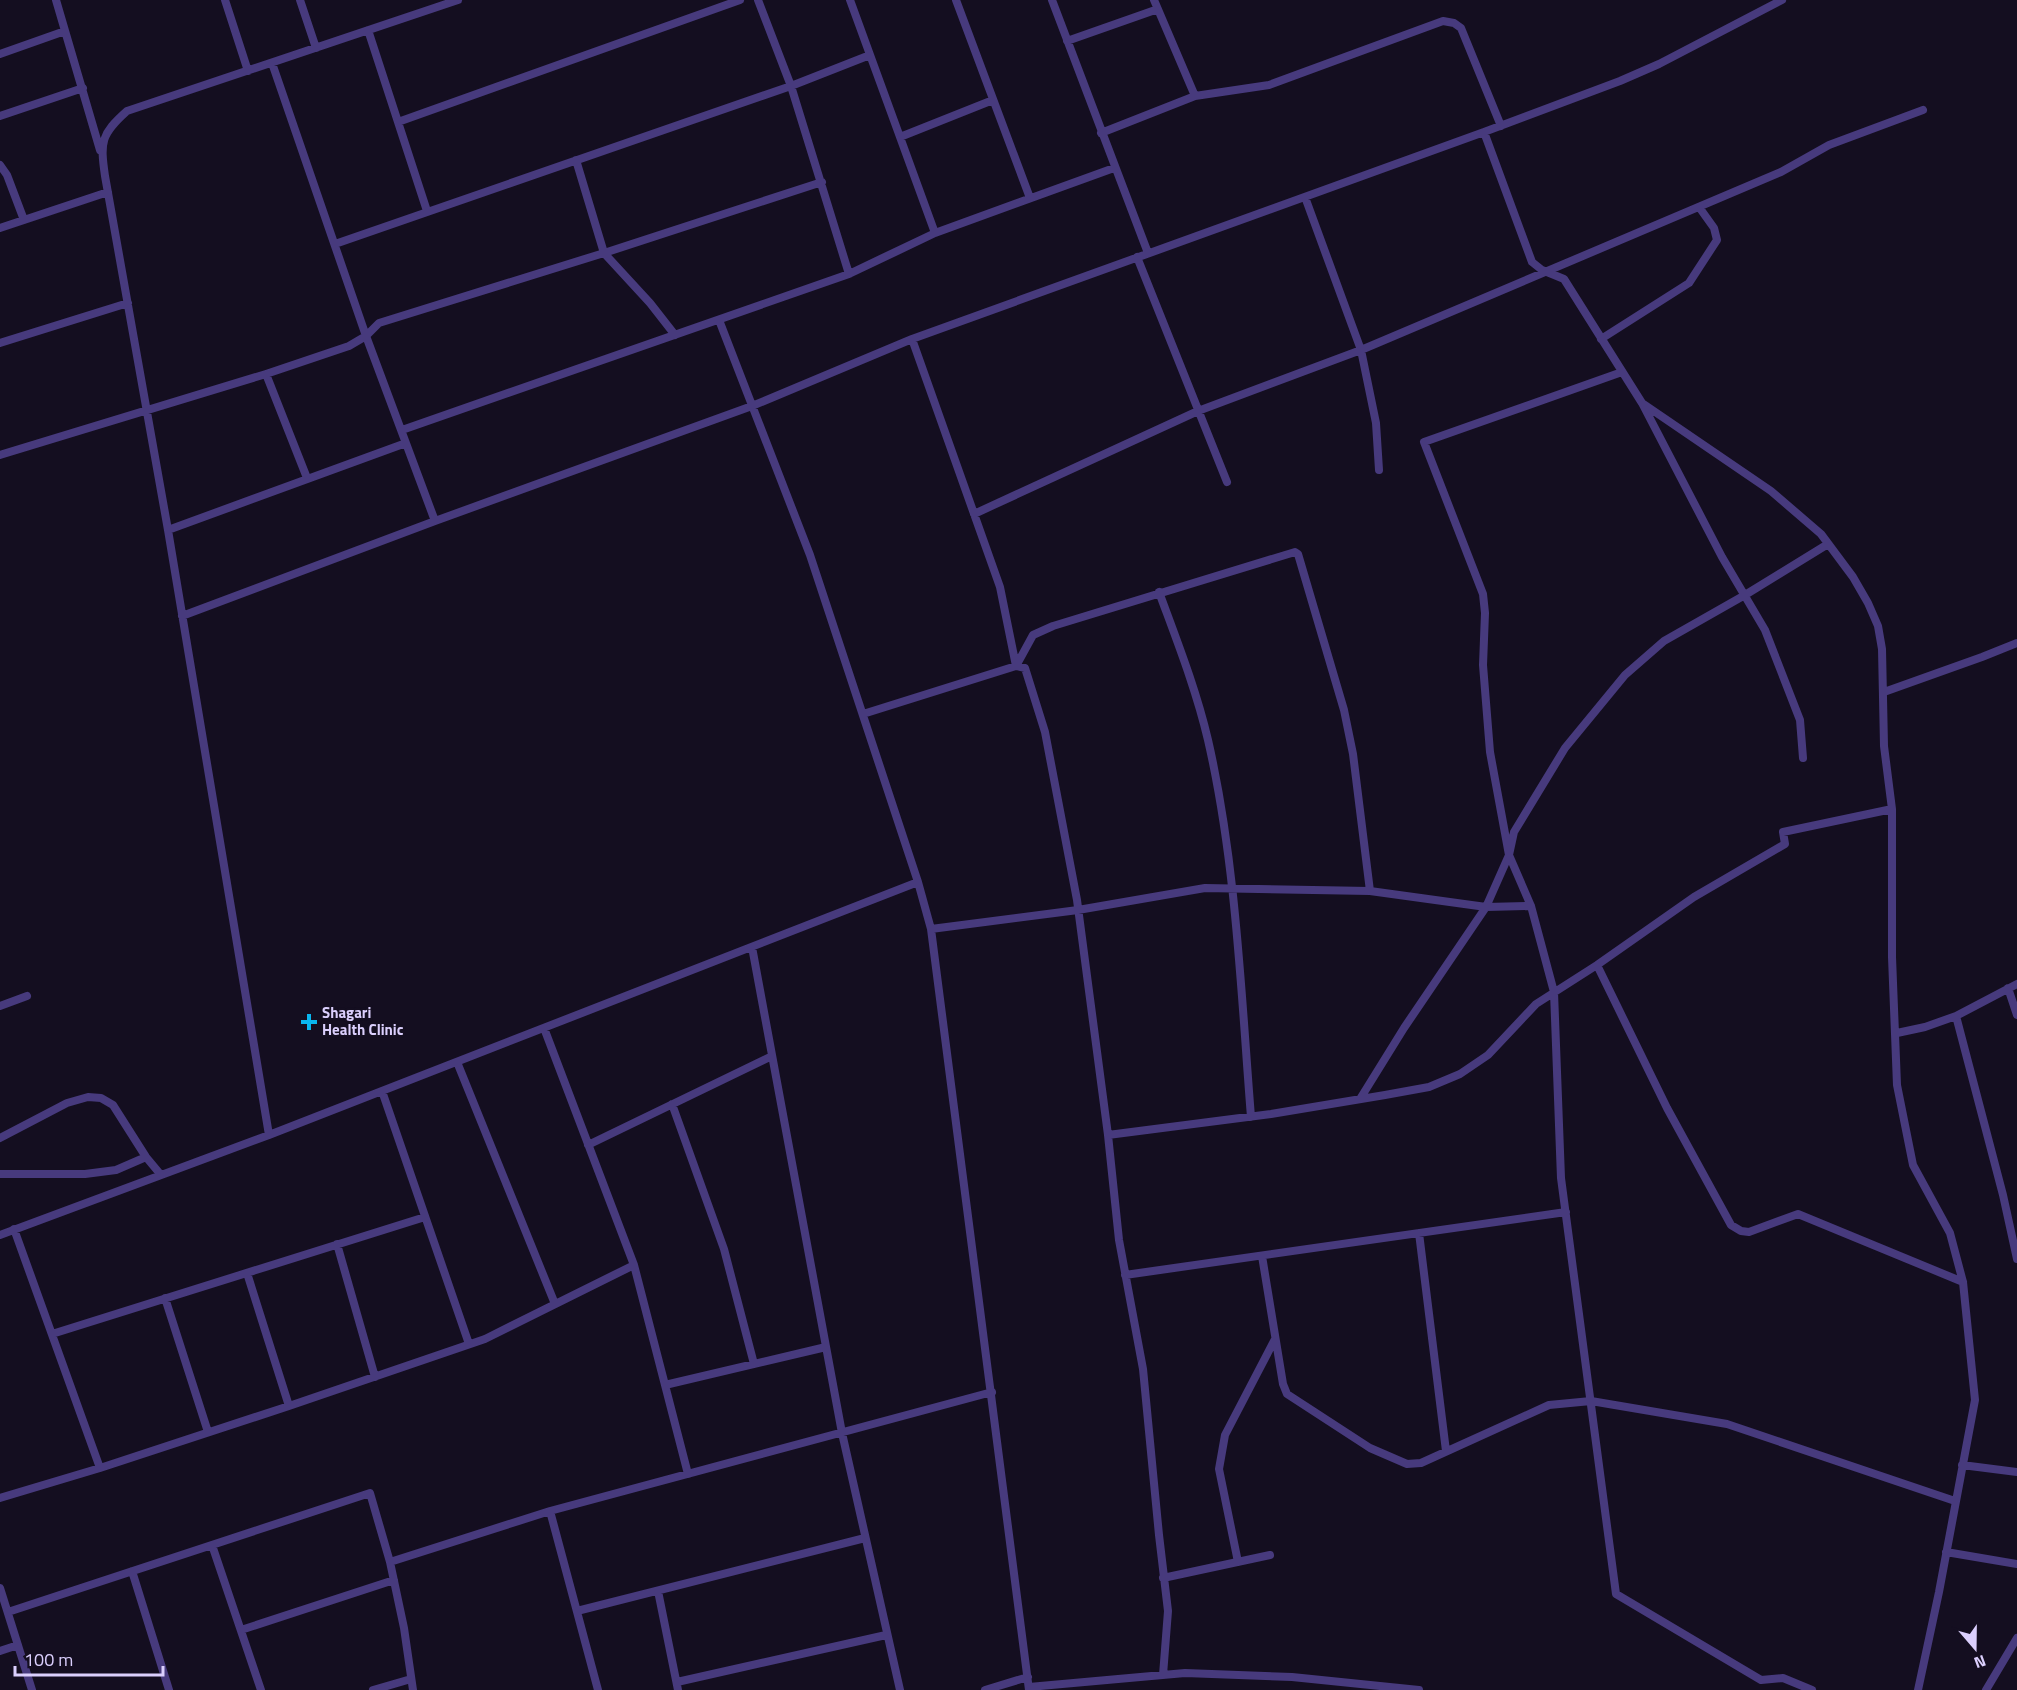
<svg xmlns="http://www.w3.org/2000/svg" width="2017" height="1690" viewBox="0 0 2017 1690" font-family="'Titillium Web',sans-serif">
  <rect width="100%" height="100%" fill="#140e20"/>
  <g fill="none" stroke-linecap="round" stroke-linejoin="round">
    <path stroke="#473a7d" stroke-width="8" d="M56,0L100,150
      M225,0L248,71
      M300,0L316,48
      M458,0L127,111C101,134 100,142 105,176L168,530L269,1135L918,882L931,929L1029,1690
      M758,0L791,86L849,274
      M850,0L935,233
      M956,0L1030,198
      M1052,0L1148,253
      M1154,0L1195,96
      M368,30L427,211
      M1067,41L1158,9
      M0,54L65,31
      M272,63L366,336L435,521
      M0,116L83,88
      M398,122L740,0
      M1484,132L1532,262L1542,270L1564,279L1642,403L1722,557L1765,630L1800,720L1803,758
      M1101,133L1195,96L1269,85L1443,21L1454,23L1461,28L1501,126
      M900,137L993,100
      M576,160L604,253L650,303L675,335
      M0,165L7,175L24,220
      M1305,197L1361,350L1376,423L1379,470
      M0,228L108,192
      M335,244L791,86L870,55
      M1137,257L1227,482
      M719,320L810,555L918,882
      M912,339L1000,587L1016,666L1025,668L1045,732L1077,900L1108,1135L1119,1240L1143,1369L1159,1535L1168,1611L1163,1675
      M1601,339L1689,283L1717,240L1714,228L1699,207
      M0,343L128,303
      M1622,372L1424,442L1483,594L1485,613L1483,665L1490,752L1509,855L1531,906L1554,992L1561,1178L1616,1594L1761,1680L1783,1678L1812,1690
      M266,374L307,478
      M1642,403L1771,491L1821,534L1853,577L1868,603L1878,626L1882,649L1884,746L1892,809V957L1897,1085L1913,1165L1950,1233L1963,1282L1975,1400L1939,1592L1918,1690
      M402,430L849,274L935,233L1114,168
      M0,455L266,374L349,346L366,336L379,323L604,253L822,182
      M974,514L1198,411L1361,350L1781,172L1829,145L1923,110
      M168,530L406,443
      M1159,592C1177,641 1196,689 1208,740C1236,862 1241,992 1251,1117
      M182,616L435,521L752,406L912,339L1484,132L1620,81L1659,64L1782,0
      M1884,692L1982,657L2017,643
      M863,714L1016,666L1033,635L1053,626L1295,552L1298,554L1344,710L1353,754L1370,891
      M931,929L1078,910L1205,888L1370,891L1486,907L1531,906
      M752,947L842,1433L900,1690
      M1597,965L1667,1108L1731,1225L1741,1231L1749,1232L1798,1214L1963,1282
      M2008,988L2017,1015
      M0,1006L27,996
      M1956,1016L2003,1195L2017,1259
      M544,1028L634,1265L688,1474
      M1897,1033L1925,1027L1956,1016L2017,984
      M457,1062L555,1304
      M382,1091L469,1344
      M1360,1099L1404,1028L1486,907L1509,855L1514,832L1565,748L1625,675L1664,641L1745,595L1828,544
      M672,1104L724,1249L754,1364
      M1108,1135L1271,1114L1385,1095L1429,1087L1460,1074L1488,1055L1536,1004L1597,965L1694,897L1785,844L1783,832L1892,809
      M0,1138L67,1103L88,1097L101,1098L113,1105L146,1157L161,1175
      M588,1145L772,1056
      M0,1174H85L116,1170L146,1157
      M14,1229L100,1468
      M1419,1233L1446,1451
      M0,1235L269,1135
      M337,1244L375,1377
      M1262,1256L1283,1384L1287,1394L1370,1448L1407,1464L1421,1463L1549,1405L1591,1401L1727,1424L1955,1501
      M247,1273L289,1406
      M1125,1275L1566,1212
      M165,1298L208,1432
      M52,1334L425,1217
      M665,1385L826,1347
      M1962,1465L2017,1472
      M0,1498L100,1468L289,1406L485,1339L634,1265
      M550,1511L598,1690
      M212,1545L261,1690
      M1946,1552L2017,1564
      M390,1562L550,1511L992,1392
      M1238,1562L1219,1469L1225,1435L1275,1339
      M132,1571L169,1690
      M1163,1578L1270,1555
      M0,1588L32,1690
      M658,1591L678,1690
      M577,1611L865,1538
      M8,1612L370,1493L390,1562L404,1628L413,1690
      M241,1630L394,1580
      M0,1651L18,1645
      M677,1682L886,1635
      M1029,1687L1185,1673L1292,1677L1419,1690
      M373,1690L411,1679
      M985,1690L1028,1677
      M1986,1690L2017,1638"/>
  </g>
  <path fill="#09b6ef" stroke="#140e20" stroke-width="2" d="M306 1013h6v6h6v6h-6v6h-6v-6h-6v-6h6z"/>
  <g text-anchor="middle" stroke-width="5" stroke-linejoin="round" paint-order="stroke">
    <g font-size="15" font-weight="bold" fill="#dbcffd" stroke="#140e20" text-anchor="start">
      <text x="322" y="1018">Shagari<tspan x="322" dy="17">Health Clinic</tspan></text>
    </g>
  </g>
  <g transform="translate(1975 1648) rotate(160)" stroke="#140e20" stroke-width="4.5" paint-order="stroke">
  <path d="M0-4.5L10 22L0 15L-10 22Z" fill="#dbcffd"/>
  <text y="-9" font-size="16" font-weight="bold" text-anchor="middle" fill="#dbcffd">N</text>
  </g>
  <path d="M15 1666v9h148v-9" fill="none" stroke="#dbcffd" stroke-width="3"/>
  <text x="24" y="1666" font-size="18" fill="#dbcffd" stroke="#140e20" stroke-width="4.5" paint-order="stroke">100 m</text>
</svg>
